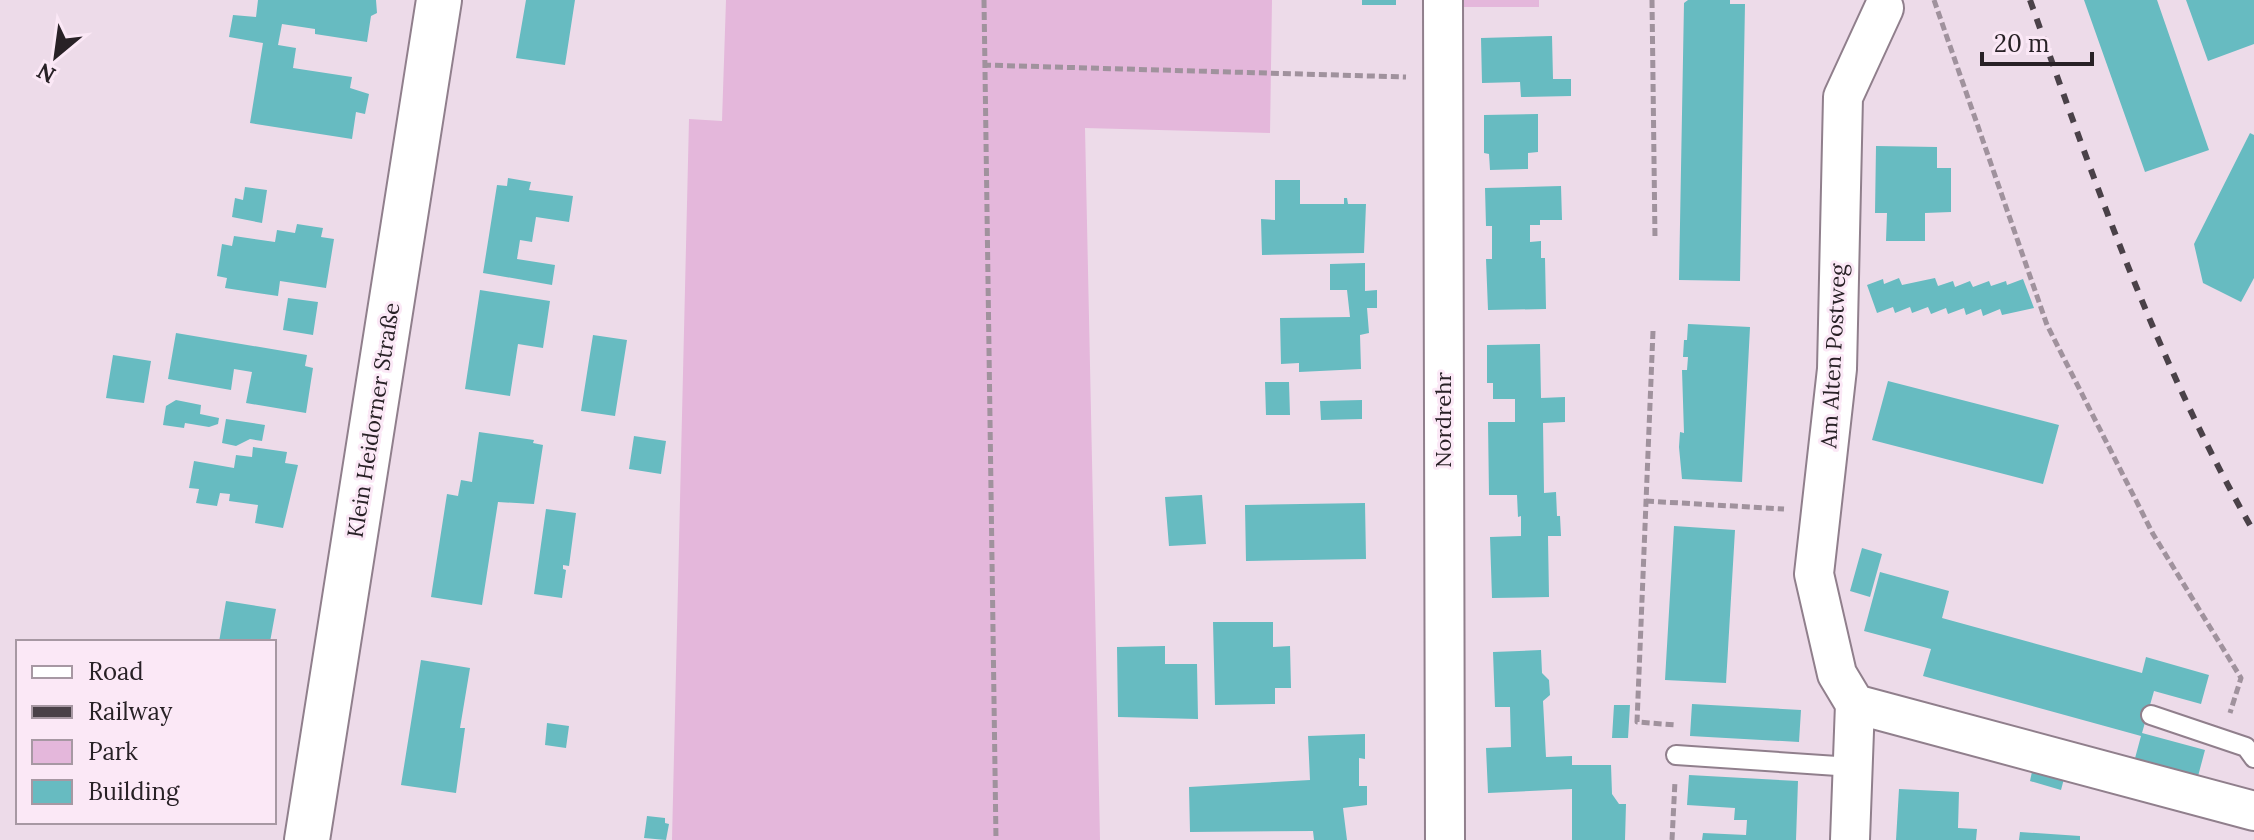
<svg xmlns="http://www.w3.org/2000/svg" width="2254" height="840" viewBox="0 0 2254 840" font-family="Lora,serif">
  <rect width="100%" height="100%" fill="#eddbe9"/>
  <path fill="#e4b7db" d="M726,0H1272L1270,133L1085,128L1100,840H672L689,119L722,121Z
    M1456,0H1539V7H1456Z"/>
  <path fill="#67bbc1" d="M258,0H376L377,13L371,16L367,42L315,34V29L282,24L278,45L296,48L293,68L352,77L350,88L369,94L365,114L356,112L352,139L250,123L263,43L229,37L233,15L256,17Z
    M526,0H575L565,65L516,58Z
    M1362,0H1396V5H1362Z
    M1688,0H1730V4H1745L1740,281L1679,280L1684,3Z
    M2084,0H2157L2209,150L2145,172Z
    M2186,0H2254V44L2208,61Z
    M1552,36L1553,79H1571V96L1521,97L1520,82L1482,83L1481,38Z
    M1538,114V152L1528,153V169L1490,170L1489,154L1484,153V115Z
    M2250,133L2254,135V278L2241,302L2203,283L2194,244Z
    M1876,146L1937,147V168H1951V212L1925,213V241H1886L1887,213H1875Z
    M508,178L531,182L529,190L573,196L569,222L536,217L532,242L520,240L517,259L555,265L552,285L483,273L497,185L507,186Z
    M1275,180H1300V204H1344V198H1347L1348,204H1366L1364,253L1262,255L1261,219L1275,220Z
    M1561,186L1562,220H1540V225H1530V242L1541,241V258H1545L1546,309L1488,310L1486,259H1492V226H1486L1485,188Z
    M245,187L267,190L262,223L232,217L235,198L243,200Z
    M297,224L323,228L321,237L334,239L326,288L280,281L278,296L225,288L227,278L217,276L222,244L232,246L234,236L275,242L277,230L295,233Z
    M1365,263V291L1377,290V308H1367L1369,333L1360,335L1361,369L1299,372V363L1281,364L1280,318L1350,317L1347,290H1330V264Z
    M1899,278L1902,285L1935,278L1938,286L1953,281L1955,287L1970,281L1973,287L1989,281L1991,286L2006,281L2007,285L2023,279L2034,308L2002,315L2000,309L1983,316L1981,309L1966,315L1964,308L1948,314L1946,308L1931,314L1928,307L1912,313L1910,307L1895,313L1893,307L1877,313L1867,285L1883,279L1884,284Z
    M480,290L550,301L543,348L518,344L510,396L465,389Z
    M288,298L318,302L313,335L283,330Z
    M1688,324L1750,327L1742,482L1682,479L1679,447L1680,432L1684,433L1682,370H1687L1688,357H1683L1684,340H1687Z
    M176,333L307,355L305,366L313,368L306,413L246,403L252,372L234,369L231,390L168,379Z
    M593,335L627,340L615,416L581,411Z
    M1540,344L1541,398L1565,397V422L1543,423L1544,493L1556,492L1557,516H1560L1561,536H1548L1549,597L1492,598L1490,537L1521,536V516L1518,517L1517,495H1489L1488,422H1515V399H1493V383H1487V345Z
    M113,355L151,361L144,403L106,398Z
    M1888,381L2059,425L2043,484L1872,440Z
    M1265,382H1289L1290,415H1266Z
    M176,400L201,405L200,414L219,418L218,424L209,427L185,423L184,428L163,425L166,406Z
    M1362,400V419L1321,420L1320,401Z
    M226,419L265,425L262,441L250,439L236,446L222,443Z
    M479,432L534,440L533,443L543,445L534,504L498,502L482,605L431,597L447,494L458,496L461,480L472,482Z
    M634,436L666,441L661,474L629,469Z
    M253,447L287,452L285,463L298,465L283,528L255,523L258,505L229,501L230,494L220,493L217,506L196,503L199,489L189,488L194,461L234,468L236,455L252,457Z
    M1202,495L1206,544L1169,546L1165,497Z
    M1365,503L1366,559L1246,561L1245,505Z
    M546,509L576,513L569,566L563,565V569L566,570L562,598L534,594Z
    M1674,526L1735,530L1726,683L1665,680Z
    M1862,548L1882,554L1870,597L1850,591Z
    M1880,572L1949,591L1942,618L2142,673L2146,657L2209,675L2201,704L2154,691L2142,733L2205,750L2197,780L2134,762L2141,736L1923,676L1931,649L1864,631Z
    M226,601L276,609L270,642H219Z
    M1213,622H1273V647L1290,646L1291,688H1275V704L1215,705Z
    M1165,646V664H1197L1198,719L1118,717L1117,647Z
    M1541,650L1542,673L1549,680L1550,695L1543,701L1546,757L1572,756V765H1611L1612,794L1619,804H1626L1625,840H1572V789L1488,793L1486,748L1511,747L1510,707H1495L1493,652Z
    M421,660L470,668L460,728H465L456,793L401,785Z
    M1692,704L1801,710L1799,742L1690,736Z
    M1614,705H1630L1628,738H1612Z
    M547,723L569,726L566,748L545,745Z
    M1365,734V759L1359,758V786H1367V805L1343,808L1347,840H1314L1313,831L1190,832L1189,787L1310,780L1308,736Z
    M2033,767L2065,775L2061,790L2030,781Z
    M1689,775L1798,781L1796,840H1702L1703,833L1746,835L1747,820H1734L1735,808L1687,805Z
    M1899,789L1959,792L1958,828L1977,829L1976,840H1896Z
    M647,816L665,818V823L669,824L666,840L644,838Z
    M2020,832L2080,836V840H2019Z"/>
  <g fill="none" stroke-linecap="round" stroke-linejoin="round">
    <g stroke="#907f8c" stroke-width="22">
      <path id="service" d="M2151,715L2246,747L2254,758
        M1676,755L1852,767"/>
    </g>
    <g stroke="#907f8c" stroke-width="42">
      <path id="minor" d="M1443,0L1445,840
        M1855,704L2254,811
        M1850,840L1855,704L1837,674L1814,574L1837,369L1843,97L1884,8"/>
    </g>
    <g stroke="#907f8c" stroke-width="48">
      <path id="tertiary" d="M307,840L439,0"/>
    </g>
    <path stroke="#a0929d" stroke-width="5" stroke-dasharray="8 4" stroke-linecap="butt" d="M984,0L996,840
      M1652,0L1655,239
      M1934,0L2047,325L2153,534L2241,678L2230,713
      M983,65L1406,77
      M1653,331L1637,722L1676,725
      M1646,501L1784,509
      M1672,840L1675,781"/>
    <use href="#service" stroke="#fff" stroke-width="18"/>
    <use href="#minor" stroke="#fff" stroke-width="38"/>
    <use href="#tertiary" stroke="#fff" stroke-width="44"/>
    <path stroke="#4a4148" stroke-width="6" stroke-dasharray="10 10" stroke-linecap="butt" d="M2030,0C2094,180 2158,366 2254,532"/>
  </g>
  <g text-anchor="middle" stroke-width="6" stroke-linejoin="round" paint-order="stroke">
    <g font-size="22" fill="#282126" stroke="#fbe8f6">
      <text transform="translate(1833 356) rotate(-87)" y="8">Am Alten Postweg</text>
      <text transform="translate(373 420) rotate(-81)" y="8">Klein Heidorner Straße</text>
      <text transform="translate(1443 420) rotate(-90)" y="8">Nordrehr</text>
    </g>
  </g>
  <rect x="16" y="640" width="260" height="184" fill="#fbe8f6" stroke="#a798a3" stroke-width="2"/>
  <rect x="32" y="666" width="40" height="12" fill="#ffffff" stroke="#a798a3" stroke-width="2"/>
  <text x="88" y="680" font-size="24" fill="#282126">Road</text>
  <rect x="32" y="706" width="40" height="12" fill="#4a4148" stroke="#a798a3" stroke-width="2"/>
  <text x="88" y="720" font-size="24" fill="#282126">Railway</text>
  <rect x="32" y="740" width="40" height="24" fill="#e4b7db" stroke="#a798a3" stroke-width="2"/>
  <text x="88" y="760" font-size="24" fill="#282126">Park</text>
  <rect x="32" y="780" width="40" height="24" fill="#67bbc1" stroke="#a798a3" stroke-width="2"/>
  <text x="88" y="800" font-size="24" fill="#282126">Building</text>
  <g transform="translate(56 56) rotate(209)" stroke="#fbe8f6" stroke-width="6" paint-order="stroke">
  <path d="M0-6L14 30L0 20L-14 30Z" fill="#282126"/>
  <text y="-12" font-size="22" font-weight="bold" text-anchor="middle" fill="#282126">N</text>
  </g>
  <path d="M1982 52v12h110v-12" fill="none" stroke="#282126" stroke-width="4"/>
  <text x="1994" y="52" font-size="24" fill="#282126" stroke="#fbe8f6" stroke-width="6" paint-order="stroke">20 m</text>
</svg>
